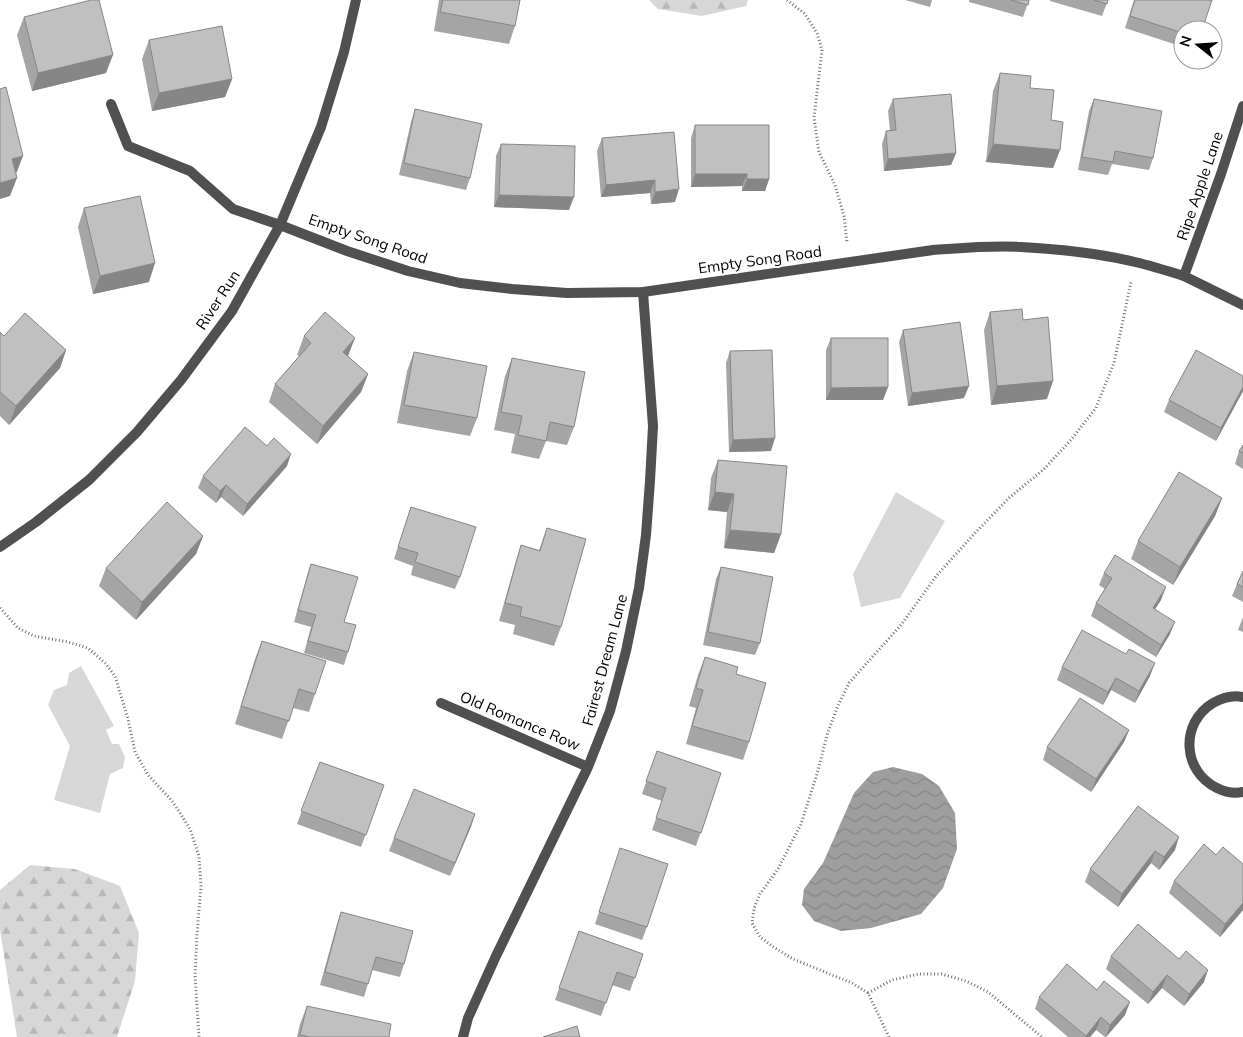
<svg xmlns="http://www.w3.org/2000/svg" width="1243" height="1037" viewBox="0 0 1243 1037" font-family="Mulish,sans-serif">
  <defs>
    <pattern id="forest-firs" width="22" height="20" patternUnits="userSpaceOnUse" patternTransform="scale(1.25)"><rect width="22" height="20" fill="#d7d7d7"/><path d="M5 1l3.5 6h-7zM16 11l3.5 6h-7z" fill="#b7b7b7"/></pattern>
    <pattern id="water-waves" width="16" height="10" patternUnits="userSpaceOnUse" patternTransform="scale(1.25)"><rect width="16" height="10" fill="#9e9e9e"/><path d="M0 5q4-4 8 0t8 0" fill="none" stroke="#868686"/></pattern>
  </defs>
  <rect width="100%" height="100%" fill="#fff"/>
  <path fill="url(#forest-firs)" d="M649,0H748L746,6L702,16L658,9Z
    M30,865L75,869L120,886L139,933L135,981L117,1037H17L0,930V890Z"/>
  <path fill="#d7d7d7" d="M896,492L945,521L900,598L861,607L853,574Z
    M81,666L114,726L106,730L112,744H119L125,757L123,768L110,774L100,813L54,800L70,746L48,705L54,690L67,685L69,673Z"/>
  <path fill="url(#water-waves)" d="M893,767L922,774L939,786L955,813L957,849L943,888L921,914L871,928L841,931L814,921L802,905L804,889L823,863L854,793L873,772Z"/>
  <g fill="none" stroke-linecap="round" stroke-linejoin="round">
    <path stroke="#727272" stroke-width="3" stroke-dasharray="1 2.5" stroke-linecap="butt" d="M787,0L805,14L817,33L822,50L814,118L819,152L835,185L844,216L847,242
      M0,608L18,628L34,636L68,642L88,648L105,663L115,676L128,719L135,752L148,775L173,802L190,829L199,856L201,886L197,934L195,976L199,1037
      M868,993L892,980L919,974H942L966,981L988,992L1042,1037
      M889,1037L868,993L852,983L793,959L772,946L760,937L752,923L754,908L760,894L778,869L801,824L817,774L828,732L837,708L849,683L901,625L937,575L975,533L1010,497L1043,470L1070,441L1096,408L1114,363L1131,282"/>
    <path stroke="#505050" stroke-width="10" d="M111,104L128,146L190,171L233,209L280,225"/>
    <path stroke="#505050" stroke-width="10" d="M280,225L321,127L344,52L356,0
      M1184,276L1243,305
      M1243,697C1233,695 1222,698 1213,703C1180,723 1182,771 1217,788C1225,792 1234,794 1243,792
      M441,703L588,767
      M463,1037L468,1018L496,956L588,767L610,711L626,651L639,588L646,535L650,481L653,426L643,292"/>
    <path stroke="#505050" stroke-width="10" d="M0,547L36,522L89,480L137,432L181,380L232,311L280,225L347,251L408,271L460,283L512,289L567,293L643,292L933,250C962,248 991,245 1021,247C1059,249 1098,253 1135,262C1152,266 1168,271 1184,276L1221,174L1243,106"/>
  </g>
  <path fill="#a5a5a5" d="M439,0H520L515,26L509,44L434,31Z
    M905,0H932L930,7Z
    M969,0H1029L1023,17L969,2Z
    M1050,0H1108L1102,16L1050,1Z
    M1134,0H1212L1183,30V47L1125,28Z
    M24,17L106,73L32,91L17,35Z
    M149,40L232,79L225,97L152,111L142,59Z
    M1000,73L1030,88L1051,120L1060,150L1053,168L986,162L993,91Z
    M893,99L956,153L951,165L884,171L882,144L886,131H890L888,111Z
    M1094,99L1153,158L1149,170L1112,164L1108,175L1078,170L1089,111Z
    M415,109L470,178L466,190L399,175L411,122Z
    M695,125L769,179L765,191H742V186L691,187V138Z
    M674,132L675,202L651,204L650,193L601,197L597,151L602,138Z
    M501,144L569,210L494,207L496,156Z
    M84,208L149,282L93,294L78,227Z
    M990,312L1023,320L1047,399L991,405L984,330Z
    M903,330L964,398L908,406L899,342Z
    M0,332L4,336L66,350L60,368L9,425L0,416Z
    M304,336L348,356L368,374L361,392L317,444L269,402L275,384L299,356L297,355Z
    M831,338L888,387L883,400H826V350Z
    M730,351L771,451L729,452L726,363Z
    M414,352L477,418L470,436L397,423L407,371Z
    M512,358L574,427L567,445L546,441L539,459L511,453L515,434L494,430L505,376Z
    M1243,376V391L1216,441L1164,412L1169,400Z
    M1243,445V469L1235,464L1239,451Z
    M718,460L781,534L774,553L724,548L727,512L708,510L711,478Z
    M287,466L243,516L221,497L216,503L198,488L203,476Z
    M1222,498L1215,516L1173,585L1131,559L1138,541Z
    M411,507L460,577L455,589L411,575L413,566L394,559Z
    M547,528L561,627L554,646L513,634L515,625L499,621L515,564L521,545L539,550Z
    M203,536L196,554L136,620L99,586L106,568Z
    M311,564L344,622L348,652L344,665L304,653L311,627L294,622L307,576Z
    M721,567L760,643L755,655L703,645L716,579Z
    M1243,571V602L1232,596L1237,584Z
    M1104,573L1161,600L1155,609L1170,634L1156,657L1091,616L1096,603L1105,589L1099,585Z
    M1243,617V632L1238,630Z
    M262,641L315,694L309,712L293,708L282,739L235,724L255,659Z
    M705,657L736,674L749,742L743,760L686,744L696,708L689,706L698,675Z
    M1062,667L1150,676L1135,703L1111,690L1103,705L1057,680Z
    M1129,730L1124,742L1091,792L1043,760L1047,747Z
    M657,751L721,773L696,846L652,830L662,801L642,794Z
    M320,762L384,785L361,847L297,824Z
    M1138,806L1175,850L1159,870L1151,863L1118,907L1085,882L1090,869Z
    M475,814L450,876L389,851L394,838Z
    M616,861L647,927L642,940L595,924Z
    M1243,864V910L1220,937L1169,893L1174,881Z
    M341,912L404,964L400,977L372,970L364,997L320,985L337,924Z
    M579,931L643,954L630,991L612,985L601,1016L555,1000Z
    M1111,956L1204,982L1184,1006L1162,988L1148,1004L1106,969Z
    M1039,997L1125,1015L1106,1037H1105L1096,1030L1090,1037H1068L1035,1009Z
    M307,1006L389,1037H297L300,1024Z"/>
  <path fill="#868686" d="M113,55L106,73L32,91L38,73Z
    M232,79L225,97L152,111L159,93Z
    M993,144L1060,150L1053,168L986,162Z
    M956,153L951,165L884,171L888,159Z
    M23,156L16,174L12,159Z
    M695,174H747L742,186L691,187Z
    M17,178L10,196L0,199V183Z
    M747,179H769L765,191H742Z
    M655,180L650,193L601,197L606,185Z
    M679,189L675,202L651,204L655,192Z
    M499,195L574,197L569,210L494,207Z
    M155,263L149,282L93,294L100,276Z
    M355,338L348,356L336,370L343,352Z
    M66,350L60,368L9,425L16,406Z
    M368,374L361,392L317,444L323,426Z
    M1053,381L1047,399L991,405L997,386Z
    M969,386L964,398L908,406L912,393Z
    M888,387L883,400H826L831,388Z
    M1243,387V391L1216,441L1221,428Z
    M775,438L771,451L729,452L733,440Z
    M291,454L287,466L243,516L247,504Z
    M226,485L221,497L216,503L220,491Z
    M715,492L734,494L727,512L708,510Z
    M1222,498L1215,516L1173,585L1180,567Z
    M730,530L781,534L774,553L724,548Z
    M203,536L196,554L136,620L142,602Z
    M1166,587L1161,600L1148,620L1153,608Z
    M1175,622L1170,634L1156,657L1161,645Z
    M1155,663L1150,676L1135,703L1139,691Z
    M1116,678L1111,690L1103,705L1108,692Z
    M1129,730L1124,742L1091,792L1096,779Z
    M475,814L471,827L450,876L455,863Z
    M1179,837L1175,850L1159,870L1164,857Z
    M1155,851L1151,863L1118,907L1122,894Z
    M1243,903V910L1220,937L1225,924Z
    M1208,970L1204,982L1184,1006L1189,994Z
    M1167,975L1162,988L1148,1004L1153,992Z
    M1130,1002L1125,1015L1106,1037L1110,1025Z
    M1101,1017L1096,1030L1090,1037H1085Z"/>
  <path fill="#c0c0c0" stroke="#868686" d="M91,0H99L113,55L38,73L24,17Z
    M443,0H520L515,26L440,12Z
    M1011,0H1029L1028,5Z
    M1094,0H1108L1107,4Z
    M1135,0H1212L1202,30H1183V33L1130,16Z
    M222,26L232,79L159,93L149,40Z
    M1000,73L1031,76L1030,88L1054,90L1051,120L1063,122L1060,150L993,144Z
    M6,87L23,156L12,159L17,178L0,183V89Z
    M951,94L956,153L888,159L886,131L896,130L893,99Z
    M1094,99L1162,111L1153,158L1115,151L1113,162L1082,157Z
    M415,109L482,124L470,178L404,163Z
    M695,125H769V179H747V174H695Z
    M674,132L679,189L655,192V180L606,185L602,138Z
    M501,144L575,146L574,197L499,195Z
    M140,196L155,263L100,276L84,208Z
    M1022,309L1023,320L1048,317L1053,381L997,386L990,312Z
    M325,312L355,338L343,352L368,374L323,426L275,384L311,343L304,336Z
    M25,313L66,350L16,406L0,392V332L4,336Z
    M960,322L969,386L912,393L903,330Z
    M831,338H888V387L831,388Z
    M772,350L775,438L733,440L730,351Z
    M1196,350L1243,376V387L1221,428L1169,400Z
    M414,352L487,366L477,418L404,405Z
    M512,358L585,372L574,427L550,422L546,441L518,435L522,416L501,412Z
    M245,427L267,446L274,438L291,454L247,504L226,485L220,491L203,476Z
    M1243,445V453L1239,451Z
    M718,460L787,466L781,534L730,530L734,494L715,492Z
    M1179,472L1222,498L1180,567L1138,541Z
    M167,502L203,536L142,602L106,568Z
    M411,507L476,527L460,577L415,562L418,553L398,547Z
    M547,528L586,539L561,627L520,616L522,607L505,603L521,545L540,551Z
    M1115,555L1166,587L1153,608L1175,622L1161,645L1096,603L1112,578L1104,573Z
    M311,564L358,577L344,622L356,625L348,652L308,641L316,615L298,610Z
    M721,567L773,577L760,643L708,632Z
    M1243,571V587L1237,584Z
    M1082,630L1126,654L1129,649L1155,663L1139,691L1116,678L1108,692L1062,667Z
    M262,641L326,661L315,694L299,689L289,721L241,706Z
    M705,657L738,667L736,674L766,683L749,742L692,726L703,690L696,688Z
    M1080,698L1129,730L1096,779L1047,747Z
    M657,751L721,773L701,833L656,818L666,788L646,781Z
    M320,762L384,785L366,835L301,811Z
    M414,789L475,814L455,863L394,838Z
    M1138,806L1179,837L1164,857L1155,851L1122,894L1090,869Z
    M1204,844L1216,855L1223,847L1243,864V903L1225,924L1174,881Z
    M620,848L668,864L647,927L599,912Z
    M341,912L413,931L404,964L376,957L368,984L325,972Z
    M1138,924L1179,959L1186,951L1208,970L1189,994L1167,975L1153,992L1111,956Z
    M579,931L643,954L635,978L617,972L606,1003L559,988Z
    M1067,964L1097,990L1104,981L1130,1002L1110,1025L1101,1017L1086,1036L1039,997Z
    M307,1006L391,1024L389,1037H311L300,1035Z
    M577,1026L580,1037H543Z"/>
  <g text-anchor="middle" stroke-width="4" stroke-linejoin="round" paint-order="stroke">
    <g font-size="15" fill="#000" stroke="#fff">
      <text transform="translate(1200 186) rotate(-71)" y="5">Ripe Apple Lane</text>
      <text transform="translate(368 239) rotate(19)" y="5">Empty Song Road</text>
      <text transform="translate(760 260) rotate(-8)" y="5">Empty Song Road</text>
      <text transform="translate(218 300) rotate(-57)" y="5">River Run</text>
      <text transform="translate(605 660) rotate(-75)" y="5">Fairest Dream Lane</text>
      <text transform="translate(520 721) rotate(23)" y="5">Old Romance Row</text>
    </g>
  </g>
  <g transform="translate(1198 45) rotate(287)"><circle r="24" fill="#ffffff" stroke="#999999"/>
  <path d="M0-4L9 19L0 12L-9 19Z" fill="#000000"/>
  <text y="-8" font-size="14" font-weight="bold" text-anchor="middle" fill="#000000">N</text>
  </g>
</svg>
